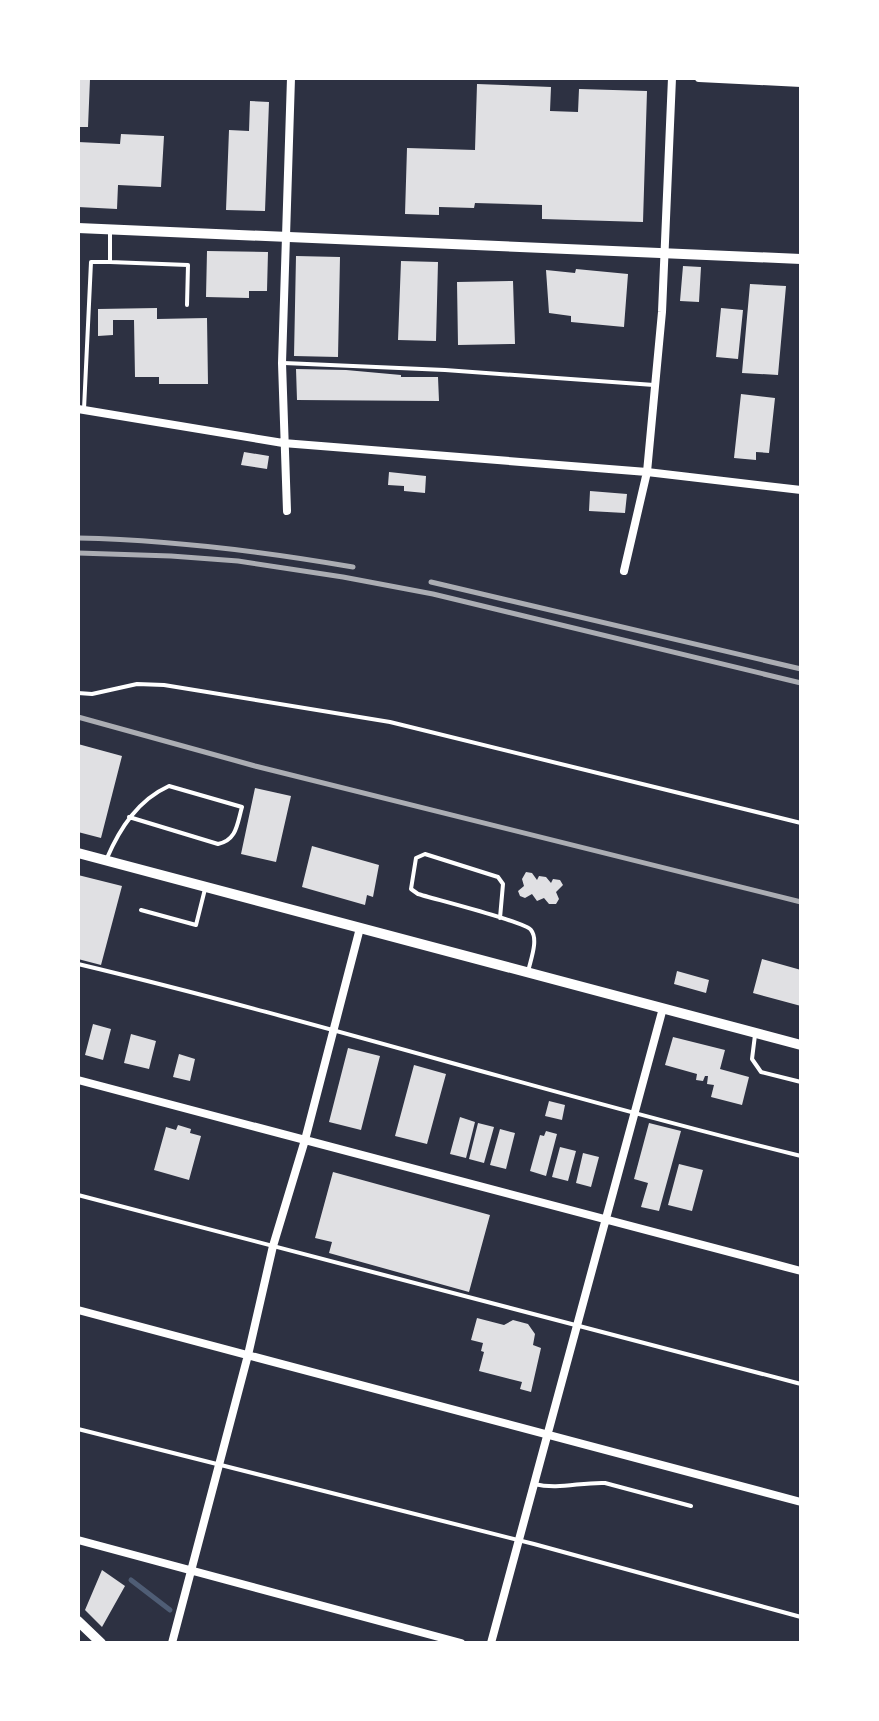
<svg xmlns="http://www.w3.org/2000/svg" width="879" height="1721" viewBox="0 0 879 1721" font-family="'Open Sans',sans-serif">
  <rect width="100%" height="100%" fill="#2d3142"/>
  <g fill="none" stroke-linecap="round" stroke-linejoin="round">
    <path stroke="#4f5d75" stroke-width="5" d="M131,1580L170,1610"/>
  </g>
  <path fill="#e0e0e3" d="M78,79H90L88,127H78Z
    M477,84L551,87L550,111L578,112L579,89L647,91L643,222L542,219V205L475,203L474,208L439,207V215L405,214L407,148L475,150Z
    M250,101L269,102L265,211L226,210L229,130L249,131Z
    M121,134L164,136L161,187L118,185L117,209L78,207V142L120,144Z
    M207,251L268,252L267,291H249V298L206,297Z
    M296,256L340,257L338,357L294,356Z
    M401,261L438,262L436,341L398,340Z
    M683,266L701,267L699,302L680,301Z
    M576,269L628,274L624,327L571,322V316L549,313L546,270L575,273Z
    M513,281L515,344L458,345L457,282Z
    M750,284L786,286L778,375L742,373Z
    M157,308V319L207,318L208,384H159V377H135L134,320H113V335L98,336V309Z
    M721,308L743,310L738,359L716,357Z
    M296,369L346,370L401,375V377H438L439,401L297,400Z
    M741,394L775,398L769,453L756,452V460L734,458Z
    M244,452L269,456L267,469L241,465Z
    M389,472L426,476L425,493L404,491V486L388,485Z
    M590,491L627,494L625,513L589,511Z
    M78,744L122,756L101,838L78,832Z
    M255,788L291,796L276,862L241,854Z
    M312,846L379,865L373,897L367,895L365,905L302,887Z
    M526,872L532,873L537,880L539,876L546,877L551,883L553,879L560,880L563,885L556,892L559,899L556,904H549L544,898L537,901L532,894L525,898L520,896L518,891L524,886L522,879Z
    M78,875L122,886L101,965L78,959Z
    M762,959L801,970V1006L753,993Z
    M677,971L709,980L706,993L674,984Z
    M93,1024L111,1029L103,1060L85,1055Z
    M131,1034L156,1041L149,1069L124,1063Z
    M673,1037L725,1050L720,1069L749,1077L742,1105L711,1097L714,1085L707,1084L708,1076H705L703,1081L696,1080L697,1074L665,1065Z
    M348,1048L380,1056L361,1130L329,1122Z
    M179,1054L195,1059L190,1081L173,1077Z
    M414,1065L446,1074L427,1144L395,1136Z
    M549,1101L565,1105L562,1120L545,1116Z
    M460,1117L475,1122L466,1158L450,1154Z
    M478,1123L494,1127L484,1163L469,1159Z
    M649,1123L681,1131L659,1211L641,1207L648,1183L634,1179Z
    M178,1125L191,1129L190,1133L201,1136L189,1180L154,1170L166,1127L176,1130Z
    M500,1129L515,1133L506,1169L490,1165Z
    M546,1131L557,1134L546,1176L530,1171L540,1135L544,1136Z
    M560,1147L576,1151L568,1181L552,1177Z
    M583,1153L599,1157L591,1187L576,1183Z
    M679,1164L703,1170L692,1211L668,1205Z
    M333,1172L490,1215L469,1292L329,1253L332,1242L315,1238Z
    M477,1318L504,1325L513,1320L528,1324L535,1334L533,1345L541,1348L531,1392L520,1389L522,1382L479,1371L484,1352L481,1351L483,1343L471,1340Z
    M102,1570L125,1586L102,1627L85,1610Z"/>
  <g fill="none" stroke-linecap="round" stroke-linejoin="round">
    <path stroke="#fff" stroke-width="4" d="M110,232V262L188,265L187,305
      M284,363L445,370L654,385
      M84,409L91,262H110
      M78,693L92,694L137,684L164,685L390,722L801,823
      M107,858C120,828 138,800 169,786L242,807C237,824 237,840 218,844L129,817
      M141,910L196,925L205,889
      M500,918L503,884L498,877L425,854L416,858L411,889L418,894C434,899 526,922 531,930C539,940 530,961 528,972
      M78,964C321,1022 559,1097 801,1156
      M755,1035L752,1059L761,1072L801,1082
      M78,1195L801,1384
      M78,1429L534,1544L801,1617
      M534,1484C559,1490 580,1482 605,1483L691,1506"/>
    <path stroke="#fff" stroke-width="8" d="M699,78L801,83
      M78,409L283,443L647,472L801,490
      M287,511L282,363L291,78
      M624,571L647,472L662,312L672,78
      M78,1080L801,1271
      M78,1310L801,1502
      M78,1540L461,1643
      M172,1643L248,1355L273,1246L305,1140L360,928
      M491,1643L663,1008"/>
    <path stroke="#fff" stroke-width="10" d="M78,228L801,259
      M78,853L801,1045
      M78,1621L101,1643"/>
    <path stroke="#abadb3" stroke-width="5" d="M78,538C170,540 261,551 353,567
      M78,553L171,556L238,561L343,577L433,594L801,683
      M431,582L801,669
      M78,717L255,766L801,902"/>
  </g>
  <rect width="879" height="1721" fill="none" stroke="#ffffff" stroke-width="160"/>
</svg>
